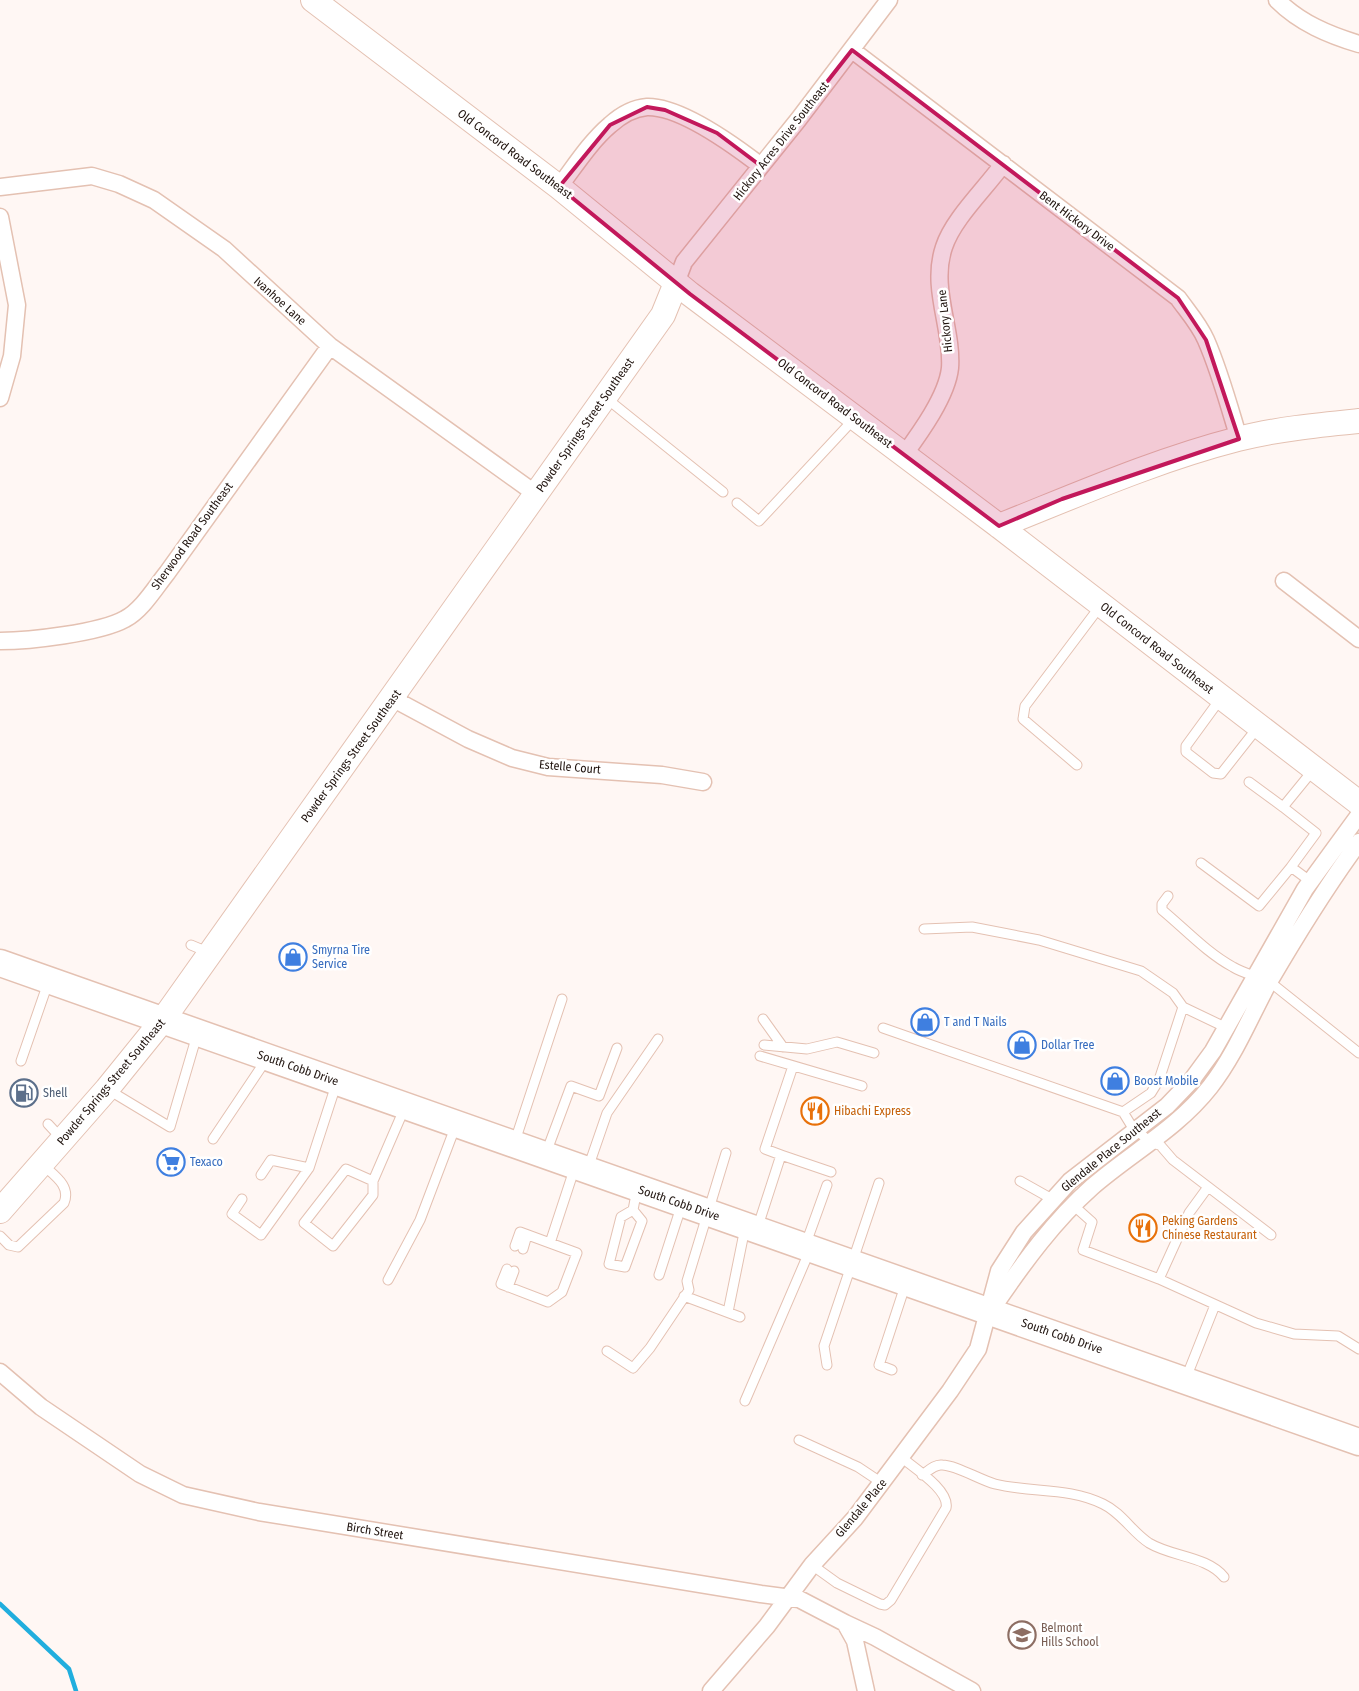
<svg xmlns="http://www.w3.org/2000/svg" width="1359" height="1691" viewBox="0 0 1359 1691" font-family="'Fira Sans Condensed',sans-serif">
  <rect width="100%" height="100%" fill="#fff7f4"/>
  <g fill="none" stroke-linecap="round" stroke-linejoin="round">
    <path stroke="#21aede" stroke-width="4.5" d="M0,1604L69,1669L76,1691"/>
    <g stroke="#e4c1b2" stroke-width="11">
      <path id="lane" d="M606,398L723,492
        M737,503L759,521L854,419
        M1221,698L1186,746V752L1213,773L1221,774L1258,727
        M1077,765L1023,719L1025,706L1101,605
        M1249,782L1283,807
        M1201,863L1259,906L1291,867
        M1310,881L1291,867L1316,833L1283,807L1314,769
        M1168,896L1162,904V910C1185,929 1207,953 1233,967C1244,974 1258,976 1270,982L1359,1053
        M924,929L972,927L1039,940L1141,971L1173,993L1183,1007L1159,1080L1151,1093L1123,1112
        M191,945L210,953
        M1183,1007L1229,1029
        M763,1019L783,1047
        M883,1028L1123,1112L1131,1125L1151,1143L1160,1145L1173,1160L1271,1235
        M764,1045L807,1049L837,1042L874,1053
        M760,1056L862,1086
        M21,1061L48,983
        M107,1089L170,1127L197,1035
        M48,1124L61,1138
        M213,1139L266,1060
        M515,1141L562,999
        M546,1153L571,1086L599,1096L617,1048
        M781,1155L831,1172
        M309,1168L336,1085
        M588,1168L607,1113L658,1039
        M373,1181L346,1169L304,1223L333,1246L373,1195V1181L405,1107
        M1020,1181L1052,1199
        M242,1199L232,1214L261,1235L309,1168L271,1160L261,1175
        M1073,1205L1092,1222L1083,1250L1159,1279L1256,1323L1294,1334L1338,1336L1359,1349
        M633,1210L642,1221L625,1267L609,1264L621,1217L633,1210L637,1189
        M757,1229L781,1155L765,1149L793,1066
        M0,1236L9,1245L18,1247L64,1203C71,1186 55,1176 43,1165
        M550,1243L575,1167
        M805,1246L827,1185
        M523,1249L527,1235
        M507,1269L501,1284L548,1302L562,1292L577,1253L520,1232L515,1246
        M659,1275L682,1204
        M1159,1279L1189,1213L1208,1187
        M388,1280L420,1220L456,1125
        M508,1287L514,1271
        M684,1296L740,1317
        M728,1312L745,1228
        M607,1351L633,1368L650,1348L689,1290L687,1281L726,1153
        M827,1365L824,1346L879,1183
        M892,1370L879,1365L906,1283
        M1186,1378L1215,1305
        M745,1401L810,1250
        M799,1440L858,1467L882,1483
        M922,1475C928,1471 935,1464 942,1465C956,1465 980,1480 995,1484C1032,1493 1069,1487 1103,1504C1122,1513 1132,1532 1149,1543C1172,1557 1207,1556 1224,1577
        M812,1565L837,1583L880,1604L885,1605L891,1600L946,1508C950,1490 914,1468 901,1457"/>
    </g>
    <g stroke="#e4c1b2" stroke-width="19">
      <path id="street" d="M1277,0C1300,23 1329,35 1359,44
        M852,50L1178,298C1188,312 1199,324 1206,340C1220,372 1229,406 1239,439
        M0,187L92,176L119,184L154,200L224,249L330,346L536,494
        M559,187C575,166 590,142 610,125C620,116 634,108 647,107C681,106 735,146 761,166
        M0,217L17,305L12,356L0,398
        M676,283L684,262L798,120L889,0
        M904,455C920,433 947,396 950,368C953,329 930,288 944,247C953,219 985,189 1003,164
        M1284,581L1359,639
        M0,641C29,641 100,633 125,619C142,610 155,588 167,573L330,346
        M395,694L401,703L468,739L512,758L548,767L662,775L703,782
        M996,1303C1024,1262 1054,1221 1092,1187C1131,1153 1177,1129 1210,1087C1235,1055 1250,1017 1269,982C1297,934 1326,887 1359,842
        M0,1372L41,1407L140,1474L183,1495L259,1512L761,1594L799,1599L845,1623
        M711,1691L767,1626L812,1565L855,1518L950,1391L978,1349L999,1271L1024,1232L1070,1181L1167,1106L1191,1081L1213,1051L1305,889L1359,815
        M866,1691L855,1641L845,1623L875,1637L972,1691"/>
    </g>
    <g stroke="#e4c1b2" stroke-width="26">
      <path id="secondary" d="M313,0L559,187L690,294L999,526L1359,803
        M999,526C1077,495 1156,460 1238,439C1277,429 1319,425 1359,421
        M0,1211L107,1089L162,1021L663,315L676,283"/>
    </g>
    <g stroke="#e4c1b2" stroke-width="29">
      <path id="primary" d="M0,963C453,1123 906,1282 1359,1442"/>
    </g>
    <use href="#lane" stroke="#fff" stroke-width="9"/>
    <use href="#street" stroke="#fff" stroke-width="16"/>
    <use href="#secondary" stroke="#fff" stroke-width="24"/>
    <use href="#primary" stroke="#fff" stroke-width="26"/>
  </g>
  <path fill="#c2185b" fill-opacity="0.2" stroke="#c2185b" stroke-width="4" stroke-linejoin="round" d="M852,50L1178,298L1206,340L1239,439L1062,499L999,526L690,294L559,187L610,125L647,107L665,110L717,133L761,166Z"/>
  <defs>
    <g id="shop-ring" transform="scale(1.4375)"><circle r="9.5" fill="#fff" stroke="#3f7fe0" stroke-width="1.5"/><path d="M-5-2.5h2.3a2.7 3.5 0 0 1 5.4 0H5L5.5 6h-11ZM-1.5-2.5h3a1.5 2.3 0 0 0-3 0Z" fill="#3f7fe0"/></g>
    <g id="fuel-ring" transform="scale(1.4375)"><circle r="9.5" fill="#fff" stroke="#5c6f8a" stroke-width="1.5"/><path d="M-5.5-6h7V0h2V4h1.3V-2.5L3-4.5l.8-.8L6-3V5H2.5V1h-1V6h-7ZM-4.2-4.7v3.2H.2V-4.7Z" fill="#5c6f8a"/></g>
    <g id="restaurant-ring" transform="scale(1.4375)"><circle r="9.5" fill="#fff" stroke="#e8710a" stroke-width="1.5"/><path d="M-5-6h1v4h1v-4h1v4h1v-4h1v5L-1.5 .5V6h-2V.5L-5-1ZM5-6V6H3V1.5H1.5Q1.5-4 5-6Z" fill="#e8710a"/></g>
    <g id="supermarket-ring" transform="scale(1.4375)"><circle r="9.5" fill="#fff" stroke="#3f7fe0" stroke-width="1.5"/><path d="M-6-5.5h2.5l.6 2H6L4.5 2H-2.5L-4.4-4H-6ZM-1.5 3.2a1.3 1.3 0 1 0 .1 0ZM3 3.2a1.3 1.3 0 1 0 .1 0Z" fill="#3f7fe0"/></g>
    <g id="school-ring" transform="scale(1.4375)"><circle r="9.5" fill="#fff" stroke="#8d6e63" stroke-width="1.5"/><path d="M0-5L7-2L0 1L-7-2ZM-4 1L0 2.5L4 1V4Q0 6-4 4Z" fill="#8d6e63"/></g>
  </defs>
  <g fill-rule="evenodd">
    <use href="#shop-ring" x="293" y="957"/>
    <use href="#shop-ring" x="925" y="1022"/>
    <use href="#shop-ring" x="1022" y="1045"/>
    <use href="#shop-ring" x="1115" y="1081"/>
    <use href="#fuel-ring" x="24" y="1093"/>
    <use href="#restaurant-ring" x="815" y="1111"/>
    <use href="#supermarket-ring" x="171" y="1162"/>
    <use href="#restaurant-ring" x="1143" y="1228"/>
    <use href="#school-ring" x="1022" y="1635"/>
  </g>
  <g text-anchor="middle" stroke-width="5" stroke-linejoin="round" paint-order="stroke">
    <g font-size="12" fill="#20140f" stroke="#fff">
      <text transform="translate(781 141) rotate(-52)" y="4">Hickory Acres Drive Southeast</text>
      <text transform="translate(515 154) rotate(37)" y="4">Old Concord Road Southeast</text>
      <text transform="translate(1077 221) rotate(37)" y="4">Bent Hickory Drive</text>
      <text transform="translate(280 301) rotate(42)" y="4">Ivanhoe Lane</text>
      <text transform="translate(945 321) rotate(-96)" y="4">Hickory Lane</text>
      <text transform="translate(835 403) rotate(37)" y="4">Old Concord Road Southeast</text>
      <text transform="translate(585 425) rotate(-55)" y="4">Powder Springs Street Southeast</text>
      <text transform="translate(192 536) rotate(-54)" y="4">Sherwood Road Southeast</text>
      <text transform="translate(1157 648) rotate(38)" y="4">Old Concord Road Southeast</text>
      <text transform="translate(351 756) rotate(-54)" y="4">Powder Springs Street Southeast</text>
      <text transform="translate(570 767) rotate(5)" y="4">Estelle Court</text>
      <text transform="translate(298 1068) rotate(19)" y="4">South Cobb Drive</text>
      <text transform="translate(111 1082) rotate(-50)" y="4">Powder Springs Street Southeast</text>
      <text transform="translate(1111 1150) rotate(-39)" y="4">Glendale Place Southeast</text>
      <text transform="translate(679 1203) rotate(19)" y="4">South Cobb Drive</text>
      <text transform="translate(1062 1336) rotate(19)" y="4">South Cobb Drive</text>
      <text transform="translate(861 1508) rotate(-50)" y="4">Glendale Place</text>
      <text transform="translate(375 1531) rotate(9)" y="4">Birch Street</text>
    </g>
    <g font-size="12" fill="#366cbe" stroke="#fff" text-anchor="start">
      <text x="312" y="954">Smyrna Tire<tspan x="312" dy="14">Service</tspan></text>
      <text x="944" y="1026">T and T Nails</text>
      <text x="1041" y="1049">Dollar Tree</text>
      <text x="1134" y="1085">Boost Mobile</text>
      <text x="190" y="1166">Texaco</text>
    </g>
    <g font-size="12" fill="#4e5e75" stroke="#fff" text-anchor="start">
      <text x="43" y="1097">Shell</text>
    </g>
    <g font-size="12" fill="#c56008" stroke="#fff" text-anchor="start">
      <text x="834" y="1115">Hibachi Express</text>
      <text x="1162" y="1225">Peking Gardens<tspan x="1162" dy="14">Chinese Restaurant</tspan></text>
    </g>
    <g font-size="12" fill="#785e54" stroke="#fff" text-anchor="start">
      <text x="1041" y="1632">Belmont<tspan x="1041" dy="14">Hills School</tspan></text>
    </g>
  </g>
</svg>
